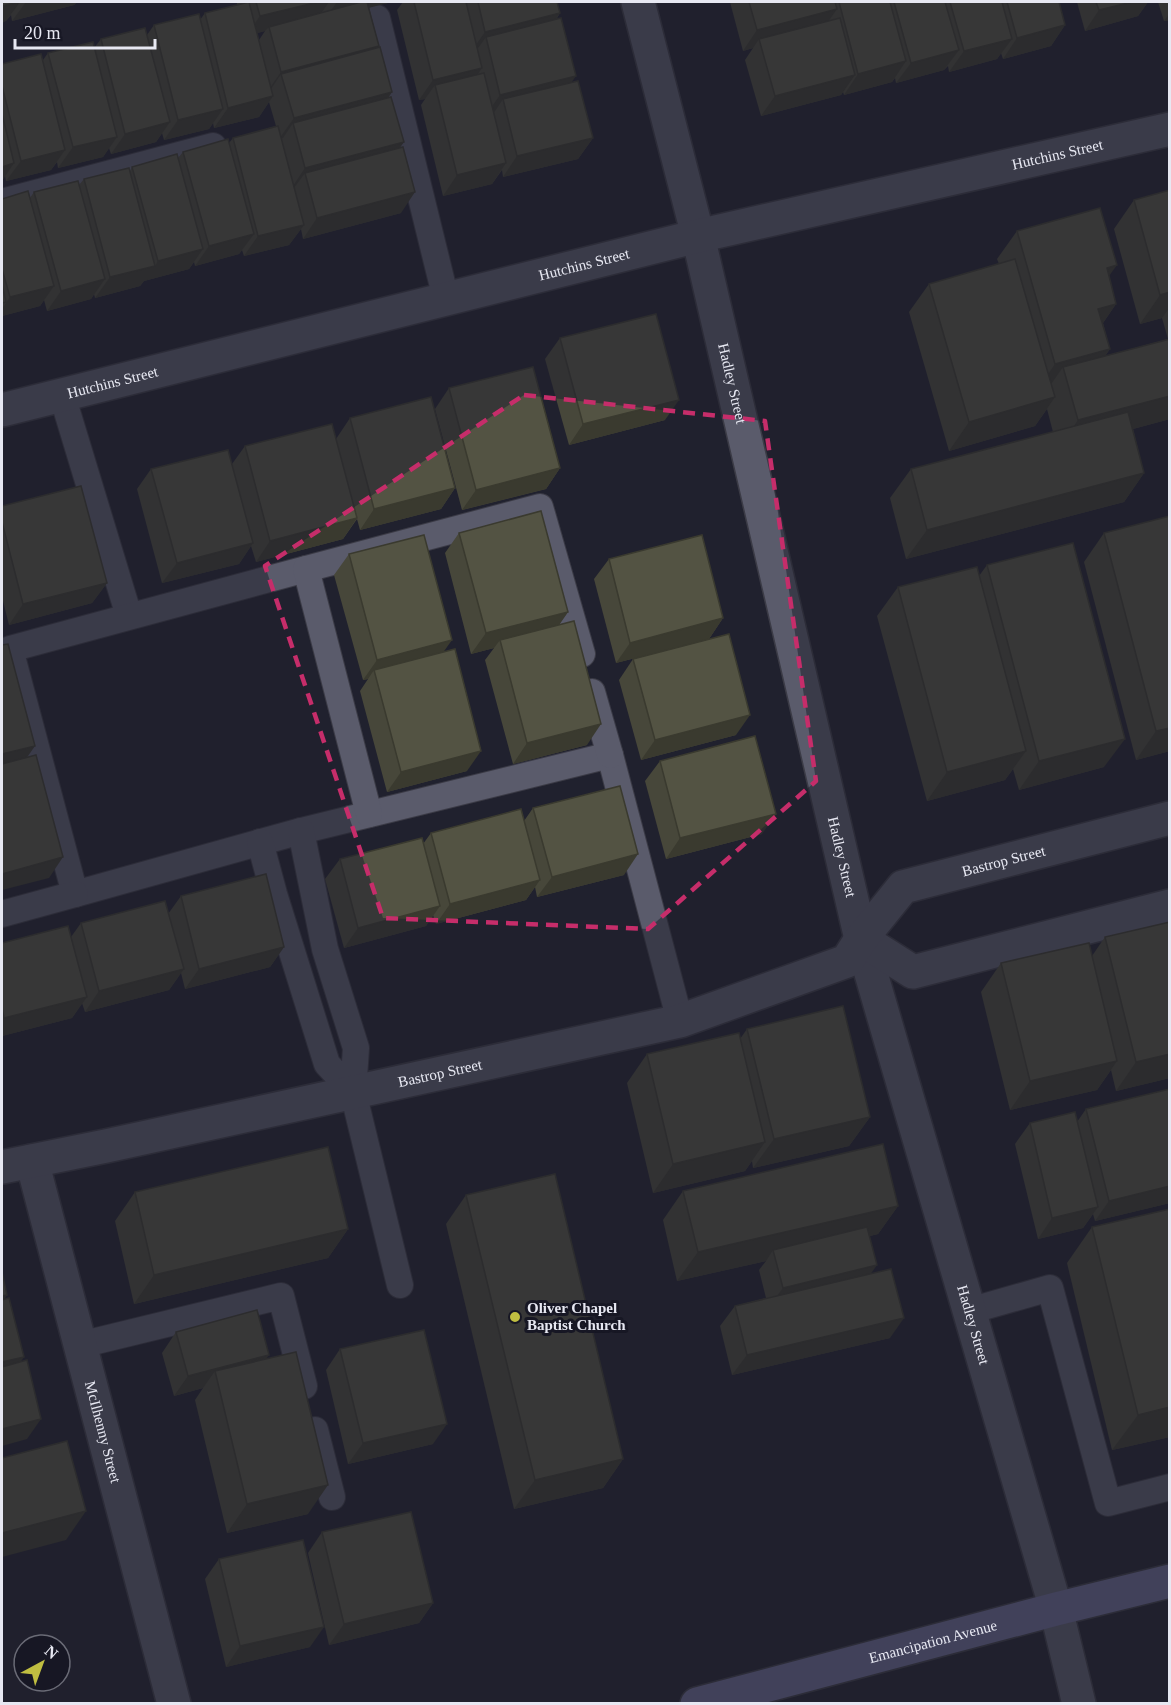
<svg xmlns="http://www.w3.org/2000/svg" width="1171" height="1705" font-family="Georgia,serif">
	<rect width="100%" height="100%" fill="#20212e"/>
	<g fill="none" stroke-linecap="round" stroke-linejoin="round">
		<g stroke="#3b3b46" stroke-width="28">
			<g id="lane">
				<polyline points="377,18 446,299"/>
				<polyline points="2,202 213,146"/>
				<polyline points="62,395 129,616"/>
				<polyline points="306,569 10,649 75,894 301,831 610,755 680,1021"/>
				<polyline points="592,692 610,755"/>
				<polyline points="369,814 306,569 540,507 582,654"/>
				<polyline points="260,842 274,894 327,1064 353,1092 356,1048 325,949 301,831"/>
				<polyline points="2,914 75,894"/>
				<polyline points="353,1092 400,1285"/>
				<polyline points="969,1311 1050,1288 1108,1503 1170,1487"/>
				<polyline points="80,1345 281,1296 304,1386"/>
				<polyline points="315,1430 332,1497"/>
			</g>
		</g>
		<g stroke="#3b3b46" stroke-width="36">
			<g id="street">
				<path id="s1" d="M638 2 698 236 861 939 1056 1609 1079 1704"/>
				<path id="s2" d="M2 410 698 236 1170 129"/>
				<polyline points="861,939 913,972 1170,906"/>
				<path id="s3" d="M32 1161 174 1704"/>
				<path id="s4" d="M2 1167 106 1146 680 1021 847 961 861 939 903 887 1170 818"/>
			</g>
		</g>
		<g stroke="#3b3b46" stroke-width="36">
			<g id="secondary">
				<path id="s5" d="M697 1704 1056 1609 1170 1581"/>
			</g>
		</g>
		<use href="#lane" stroke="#5a5b6b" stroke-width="26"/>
		<use href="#street" stroke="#5a5b6b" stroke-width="33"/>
		<use href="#secondary" stroke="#686890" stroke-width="33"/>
	</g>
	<g fill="#47473a" fill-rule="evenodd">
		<polygon points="2,2 77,2 74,5 12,21 11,15 6,21"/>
		<path d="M237 2H392L369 7 379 46 378 48 392 92 388 98 404 142 400 147 401 213 303 239 301 229 289 245 244 256 242 250 239 254 195 266 194 262 189 269 144 281 140 286 95 298 94 294 91 299 47 311 44 300 40 306 2 316V199L30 198 34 192 79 185 84 179 130 171 132 167 178 158 183 152 229 143 233 138 276 126 269 102 259 117 214 128 213 123 209 129 164 140 162 133 156 142 111 154 109 148 103 157 58 168 57 162 51 170 6 181 5 176 2 181V64L43 60 48 53 94 48 101 39 147 35 154 25 200 20 205 13 237 5ZM265 31 259 40 257 33Z"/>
		<polygon points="403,2 557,2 560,13 556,20 571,82 593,138 578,159 503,177 502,170 492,184 443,196 421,105 425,99 419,100 397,10"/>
		<polygon points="730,2 1059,2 1065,25 1051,46 1003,59 1001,53 997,59 949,72 948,66 944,70 896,83 895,78 892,82 844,95 843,92 841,95 761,116 745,60 753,48 743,51"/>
		<polygon points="1077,2 1148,2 1138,16 1085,31"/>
		<polygon points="1158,2 1170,2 1170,20 1164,21"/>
		<polygon points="1170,190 1170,419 1133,429 1144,473 1124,502 906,559 890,498 911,469 1053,432 1047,409 1035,426 949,451 909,312 929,284 999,264 997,259 1017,231 1109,276 1116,304 1103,323 1110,349 1105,356 1168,339 1162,318 1140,324 1114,229 1134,200"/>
		<polygon points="560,338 665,420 569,445 545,359"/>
		<polygon points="449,388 560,468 546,489 462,510 435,409"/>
		<polygon points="350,418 455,488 441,509 360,530 357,519 343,539 256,562 251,546 239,564 162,583 137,489 151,469 232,464 245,446 336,439"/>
		<polygon points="2,506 107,583 92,603 9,625 2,597"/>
		<polygon points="1170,516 1170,751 1136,760 1084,562 1104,533"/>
		<polygon points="459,533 568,612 559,625 587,745 513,764 485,660 494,648 471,654 445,553"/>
		<polygon points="349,554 443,652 467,771 387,792 360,691 368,679 363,680 334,575"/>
		<polygon points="609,559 723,618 709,639 616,663 594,579"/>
		<polygon points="987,565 1104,767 1019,790 1013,769 1005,780 927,801 877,616 898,587 979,576"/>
		<polygon points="633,659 736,735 641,760 619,680"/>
		<polygon points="660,761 762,834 666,859 645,781"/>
		<polygon points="533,808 624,875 537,897 535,887 526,900 436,924 433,915 426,926 344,948 325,879 340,859 423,844 431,833 524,821"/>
		<polygon points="181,896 284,947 270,967 185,989 181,973 169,990 85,1012 82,1003 72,1018 2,1036 2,943 71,937 81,923 168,914"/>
		<polygon points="1105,937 1170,1078 1116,1091 1111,1070 1097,1090 1010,1110 981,992 1001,963 1092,956"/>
		<polygon points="747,1029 870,1117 849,1146 753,1168 752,1161 745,1171 653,1193 627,1083 647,1054 740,1039"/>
		<polygon points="1086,1109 1170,1203 1095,1221 1093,1214 1083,1228 1038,1239 1015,1144 1030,1123 1077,1122"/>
		<polygon points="683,1191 898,1206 878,1234 870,1236 871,1274 890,1338 732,1375 720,1326 735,1306 766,1298 759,1270 766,1261 677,1281 663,1220"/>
		<polygon points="135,1192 348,1229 328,1258 134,1304 115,1221"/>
		<polygon points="466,1195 623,1459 603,1488 514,1509 446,1224"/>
		<polygon points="1092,1227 1170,1437 1112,1450 1067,1263"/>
		<polygon points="176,1332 266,1359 308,1514 227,1533 195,1400 203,1388 174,1396 162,1353"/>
		<polygon points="340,1349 433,1444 348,1464 326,1370"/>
		<polygon points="322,1532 433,1603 419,1623 329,1645 308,1553"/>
		<polygon points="219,1559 310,1647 226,1667 205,1579"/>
	</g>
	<g fill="#3a3a2f">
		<polygon points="20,2 6,21 2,23 2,6"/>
		<polygon points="26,2 77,2 74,5 12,21"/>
		<polygon points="318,2 329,2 317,19 269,27 265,31 246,36 260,16"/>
		<polygon points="337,2 392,2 325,19"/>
		<polygon points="1132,2 1148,2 1138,16 1085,31 1099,10"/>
		<polygon points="837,9 823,29 759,39 753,48 743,51 757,30"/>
		<polygon points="560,13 546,34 486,37 476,51 471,52 485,32"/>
		<polygon points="1170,13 1170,20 1164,21"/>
		<polygon points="1065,25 1051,46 1003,59 1017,38"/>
		<polygon points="1012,39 997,59 949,72 964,51"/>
		<polygon points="379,46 365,66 281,74 269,92 267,92 281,72"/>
		<polygon points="959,50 944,70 896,83 911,63"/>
		<polygon points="906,61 892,82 844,95 858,74"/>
		<polygon points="482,68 468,88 435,85 425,99 419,100 433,80"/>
		<polygon points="855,75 841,95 761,116 775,96"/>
		<polygon points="576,76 561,97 503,99 493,114 486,115 500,95"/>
		<polygon points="392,92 377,113 293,123 283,138 279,139 294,118"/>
		<polygon points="273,96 259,117 214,128 228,108"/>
		<polygon points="223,109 209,129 164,140 178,120"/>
		<polygon points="170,122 156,142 111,154 125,134"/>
		<polygon points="117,137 103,157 58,168 73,147"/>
		<polygon points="593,138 578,159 503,177 517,156"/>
		<polygon points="404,142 389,162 305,173 294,188 291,189 305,168"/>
		<polygon points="65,150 51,170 6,181 21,161"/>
		<polygon points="14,163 2,181 2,167"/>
		<polygon points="506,163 492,184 443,196 457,175"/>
		<polygon points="415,192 401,213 303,239 317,218"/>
		<polygon points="304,225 289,245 244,256 258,236"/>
		<polygon points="254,234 239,254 195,266 209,246"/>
		<polygon points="203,249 189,269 144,281 140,286 95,298 110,277 155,266 158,261"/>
		<polygon points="1117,265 1096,294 1107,268"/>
		<polygon points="105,279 91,299 47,311 61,291"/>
		<polygon points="54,286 40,306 2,316 2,309 10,297"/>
		<polygon points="1170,292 1170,307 1162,318 1140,324 1160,295"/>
		<polygon points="1116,304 1096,333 1098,309"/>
		<polygon points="1110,349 1090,378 1063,367 1047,390 1035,393 1055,364"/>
		<polygon points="1170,396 1170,419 1058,449 1078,420"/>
		<polygon points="1055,397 1035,426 949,451 969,422"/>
		<polygon points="679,400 665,420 569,445 583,424"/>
		<polygon points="560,468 546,489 462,510 476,490"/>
		<polygon points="1144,473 1124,502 906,559 927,530"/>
		<polygon points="455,488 441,509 360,530 374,509"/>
		<polygon points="357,518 343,539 256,562 270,541"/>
		<polygon points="253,543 239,564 162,583 177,563"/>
		<polygon points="107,583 92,603 9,625 23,604"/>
		<polygon points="568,612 554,632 500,640 494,648 471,654 486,633"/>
		<polygon points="723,618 709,639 616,663 630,643"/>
		<polygon points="452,640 437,661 374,670 368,679 363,680 377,660"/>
		<polygon points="750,715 736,735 641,760 655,740"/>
		<polygon points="601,724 587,745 513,764 527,743"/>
		<polygon points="1170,728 1170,751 1136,760 1156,731"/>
		<polygon points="1125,739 1104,767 1019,790 1039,761"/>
		<polygon points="35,746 21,766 2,771 2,754"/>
		<polygon points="481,751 467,771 387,792 401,772"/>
		<polygon points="1026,751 1005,780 927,801 947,772"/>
		<polygon points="776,814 762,834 666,859 680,838"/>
		<polygon points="638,854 624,875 537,897 552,877"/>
		<polygon points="63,857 49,878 2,890 2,874"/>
		<polygon points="540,880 526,900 436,924 450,904"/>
		<polygon points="440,906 426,926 344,948 358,928"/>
		<polygon points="284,947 270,967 185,989 199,969"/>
		<polygon points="184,969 169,990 85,1012 99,991"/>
		<polygon points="87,997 72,1018 2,1036 2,1023 4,1018"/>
		<polygon points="1170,1054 1170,1078 1116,1091 1136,1062"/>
		<polygon points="1117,1061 1097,1090 1010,1110 1030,1081"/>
		<polygon points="870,1117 849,1146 753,1168 774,1139"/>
		<polygon points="765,1142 745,1171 653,1193 673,1164"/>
		<polygon points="1170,1186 1170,1203 1095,1221 1109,1201"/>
		<polygon points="898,1206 878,1234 776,1258 773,1250 766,1261 677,1281 698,1252"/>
		<polygon points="1098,1207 1083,1228 1038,1239 1052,1218"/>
		<polygon points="348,1229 328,1258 134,1304 154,1275"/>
		<polygon points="877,1265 862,1286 768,1308 783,1288"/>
		<polygon points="7,1295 2,1303 2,1296"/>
		<polygon points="904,1318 890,1338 732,1375 747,1355"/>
		<polygon points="269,1355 255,1375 215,1371 203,1388 174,1396 188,1376"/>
		<polygon points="24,1357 10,1377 2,1379 2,1362"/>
		<polygon points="1170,1407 1170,1437 1112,1450 1138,1415"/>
		<polygon points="41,1419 27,1439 2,1446 2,1429"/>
		<polygon points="447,1424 433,1444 348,1464 363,1443"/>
		<polygon points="623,1459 603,1488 514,1509 535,1480"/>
		<polygon points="328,1485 308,1514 227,1533 247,1504"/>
		<polygon points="86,1511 66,1540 2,1557 2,1533"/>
		<polygon points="433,1603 419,1623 329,1645 344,1624"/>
		<polygon points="324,1627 310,1647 226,1667 240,1646"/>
	</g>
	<g fill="#535343" stroke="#3a3a2f" stroke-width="1.5">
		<polygon points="2,2 19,2 2,6"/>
		<polygon points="249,2 273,96 228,108 205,13"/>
		<polygon points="256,2 318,2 260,16"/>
		<polygon points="361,2 367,2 379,46 281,72 269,27"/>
		<polygon points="414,2 466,2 482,68 433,80"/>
		<polygon points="478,2 557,2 560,13 485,32"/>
		<polygon points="749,2 835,2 837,9 757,30"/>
		<polygon points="839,2 890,2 906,61 858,74"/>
		<polygon points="894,2 945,2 959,50 911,63"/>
		<polygon points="950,2 1002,2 1012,39 964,51"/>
		<polygon points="1007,2 1059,2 1065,25 1017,38"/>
		<polygon points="1096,2 1132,2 1099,10"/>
		<polygon points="199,14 223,109 178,120 154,25"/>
		<polygon points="561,18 576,76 500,95 486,37"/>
		<polygon points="840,18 855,75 775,96 759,39"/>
		<polygon points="145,28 170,122 125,134 101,39"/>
		<polygon points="93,42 117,137 73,147 48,53"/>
		<polygon points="380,47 392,92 294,118 281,74"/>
		<polygon points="41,54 65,150 21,161 2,86 2,64"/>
		<polygon points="484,73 506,163 457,175 435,85"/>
		<polygon points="578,81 593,138 517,156 503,99"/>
		<polygon points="391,97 404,142 305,168 293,123"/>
		<polygon points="2,114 14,163 2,167"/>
		<polygon points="278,126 304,225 258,236 233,138"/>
		<polygon points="228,139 254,234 209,246 183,152"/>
		<polygon points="403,147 415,192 317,218 305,173"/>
		<polygon points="177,154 203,249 158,261 132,167"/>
		<polygon points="129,168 155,266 110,277 84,179"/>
		<polygon points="78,181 105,279 61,291 34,192"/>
		<polygon points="1170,190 1170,292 1160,295 1134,200"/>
		<polygon points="28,191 54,286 10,297 2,269 2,199"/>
		<polygon points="1100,208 1117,265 1107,268 1116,304 1098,309 1110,349 1055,364 1017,231"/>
		<polygon points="1015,259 1055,397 969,422 929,284"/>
		<polygon points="2,285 6,302 2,303"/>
		<polygon points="656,314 679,400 583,424 560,338"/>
		<polygon points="1170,339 1170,396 1078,420 1063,367"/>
		<polygon points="533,367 560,468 476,490 449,388"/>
		<polygon points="431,397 455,488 374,509 350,418"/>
		<polygon points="1128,412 1144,473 927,530 911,469"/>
		<polygon points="332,424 357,518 270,541 245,446"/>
		<polygon points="228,450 253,543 177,563 151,469"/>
		<polygon points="81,486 107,583 23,604 2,522 2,506"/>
		<polygon points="541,511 568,612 486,633 459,533"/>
		<polygon points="1170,516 1170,728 1156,731 1104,533"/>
		<polygon points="424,535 452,640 377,660 349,554"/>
		<polygon points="702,535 723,618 630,643 609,559"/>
		<polygon points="1073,543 1125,739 1039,761 987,565"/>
		<polygon points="977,567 1026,751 947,772 898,587"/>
		<polygon points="574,621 601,724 527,743 500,640"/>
		<polygon points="729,634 750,715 655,740 633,659"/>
		<polygon points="8,644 35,746 2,754 2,645"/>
		<polygon points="455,649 481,751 401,772 374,670"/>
		<polygon points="755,736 776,814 680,838 660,761"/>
		<polygon points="36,755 63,857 2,874 2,764"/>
		<polygon points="620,786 638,854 552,877 533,808"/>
		<polygon points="521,809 540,880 450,904 431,833"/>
		<polygon points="422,838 440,906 358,928 340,859"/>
		<polygon points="266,874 284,947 199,969 181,896"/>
		<polygon points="165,901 184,969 99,991 81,923"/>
		<polygon points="1170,922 1170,1054 1136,1062 1105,937"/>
		<polygon points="68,926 87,997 4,1018 2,1008 2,943"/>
		<polygon points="1089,943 1117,1061 1030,1081 1001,963"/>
		<polygon points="843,1006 870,1117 774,1139 747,1029"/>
		<polygon points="739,1033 765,1142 673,1164 647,1054"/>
		<polygon points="1170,1089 1170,1186 1109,1201 1086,1109"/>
		<polygon points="1075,1112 1098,1207 1052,1218 1030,1123"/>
		<polygon points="883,1144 898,1206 698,1252 683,1191"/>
		<polygon points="328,1147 348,1229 154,1275 135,1192"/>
		<polygon points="555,1174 623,1459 535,1480 466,1195"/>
		<polygon points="1170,1209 1170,1407 1138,1415 1092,1227"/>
		<polygon points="867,1227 877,1265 783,1288 773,1250"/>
		<polygon points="891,1269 904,1318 747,1355 735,1306"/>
		<polygon points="2,1272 7,1295 2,1296"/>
		<polygon points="9,1298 24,1357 2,1362 2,1300"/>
		<polygon points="257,1310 269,1355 188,1376 176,1332"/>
		<polygon points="424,1330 447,1424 363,1443 340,1349"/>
		<polygon points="296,1352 328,1485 247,1504 215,1371"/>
		<polygon points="27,1360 41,1419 2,1429 2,1367"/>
		<polygon points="67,1441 86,1511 2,1533 2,1458"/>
		<polygon points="411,1512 433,1603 344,1624 322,1532"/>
		<polygon points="303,1540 324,1627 240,1646 219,1559"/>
	</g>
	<path d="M0 0H1171V1705H0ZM524 395 765 421 816 781 648 929 383 918 265 566Z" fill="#20212e" fill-opacity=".55" fill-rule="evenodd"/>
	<path fill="none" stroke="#c62d6a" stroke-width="4.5" stroke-dasharray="12 8" stroke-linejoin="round" d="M524 395 765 421 816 781 648 929 383 918 265 566Z"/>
	<circle fill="#c0be41" stroke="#171724" stroke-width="2" cx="515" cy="1317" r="6"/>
	<g text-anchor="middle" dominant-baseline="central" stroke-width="6" stroke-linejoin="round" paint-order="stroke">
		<g font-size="15" fill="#e7e8f2" stroke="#171724">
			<text stroke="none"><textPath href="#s2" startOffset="1086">Hutchins Street</textPath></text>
			<text stroke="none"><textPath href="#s2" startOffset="600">Hutchins Street</textPath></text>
			<text stroke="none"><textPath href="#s2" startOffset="114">Hutchins Street</textPath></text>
			<text stroke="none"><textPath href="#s1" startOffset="393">Hadley Street</textPath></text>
			<text stroke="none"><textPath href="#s1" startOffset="879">Hadley Street</textPath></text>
			<text stroke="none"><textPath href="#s4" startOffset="1068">Bastrop Street</textPath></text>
			<text stroke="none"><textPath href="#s4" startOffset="448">Bastrop Street</textPath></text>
			<text stroke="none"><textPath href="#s1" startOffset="1365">Hadley Street</textPath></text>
			<text stroke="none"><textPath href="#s3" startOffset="280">McIlhenny Street</textPath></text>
			<text stroke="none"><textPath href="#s5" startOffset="244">Emancipation Avenue</textPath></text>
		</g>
		<g font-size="15" font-weight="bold" fill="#e7e8f2" stroke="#171724" text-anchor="start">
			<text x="527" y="1308">Oliver Chapel<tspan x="527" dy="17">Baptist Church</tspan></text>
		</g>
	</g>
	<rect width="1171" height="1705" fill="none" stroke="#e7e8f2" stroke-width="6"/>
	<g transform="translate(42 1663) rotate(41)"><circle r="28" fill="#171724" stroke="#6a6b76" stroke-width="1.5"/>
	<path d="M0-4.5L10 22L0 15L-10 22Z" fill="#c0be41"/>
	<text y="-9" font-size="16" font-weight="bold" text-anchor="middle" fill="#e7e8f2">N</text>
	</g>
	<path d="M15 39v9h140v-9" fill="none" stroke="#e7e8f2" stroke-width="3"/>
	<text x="24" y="39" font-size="18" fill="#e7e8f2" stroke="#171724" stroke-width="4.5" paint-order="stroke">20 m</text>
</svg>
